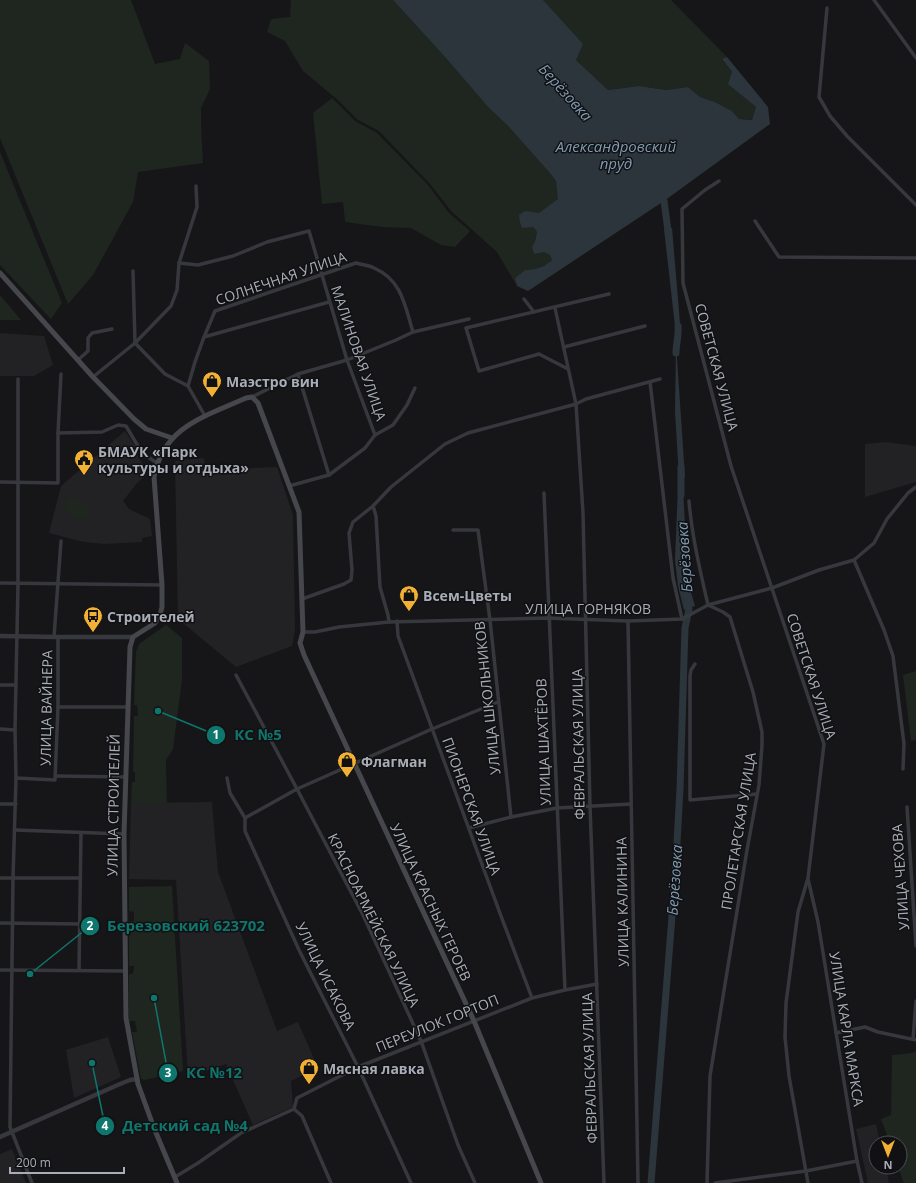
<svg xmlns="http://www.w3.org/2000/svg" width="916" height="1183" font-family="'Open Sans',sans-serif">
	<rect width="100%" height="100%" fill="#161618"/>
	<g fill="#222225">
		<polygon points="0,333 44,336 53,365 34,376 0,376"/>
		<polygon points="125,431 138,451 136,454 149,472 137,483 123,501 129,509 150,519 152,536 142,538 142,542 104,544 84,542 49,533 61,486"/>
		<polygon points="886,442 916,446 916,482 865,497 865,444"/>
		<polygon points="204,458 205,470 277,467 293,515 295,630 292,646 236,667 178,619 175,461"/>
		<polygon points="212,802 218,872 277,1031 298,1022 318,1068 291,1081 293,1107 253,1125 226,1064 188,1077 176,880 129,879 131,803"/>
		<polygon points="108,1037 121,1077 74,1098 66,1050"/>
		<polygon points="876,1124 880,1143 876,1143 876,1167 886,1167 889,1183 868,1183 856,1129"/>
		<polygon points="12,1149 26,1183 0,1183 0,1154"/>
	</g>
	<g fill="#1e261f">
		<polygon points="0,0 131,0 155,64 180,59 185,43 209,61 210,89 201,108 201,126 203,163 138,172 133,202 93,275 68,304 0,138"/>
		<polygon points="291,0 393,0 445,57 488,107 507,125 549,172 556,181 559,199 539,214 525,211 533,227 537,232 535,241 532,247 534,254 543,251 550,255 552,260 544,266 535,269 525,270 515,278 517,286 497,252 451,211 430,184 379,131 358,120 339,101 303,71 285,41 267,32 271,19 290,17"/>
		<polygon points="543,0 671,0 727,57 722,60 732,72 745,98 756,107 752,120 739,119 732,111 715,102 700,97 688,87 666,90 639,86 608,90 576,60 548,7"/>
		<polygon points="332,98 355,121 377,133 428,185 449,213 470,231 455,247 441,245 411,228 382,227 345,222 343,202 322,204 313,113"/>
		<polygon points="0,152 62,303 51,319 0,265"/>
		<polygon points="0,295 21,320 0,320"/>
		<path d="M74 495 89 510V515L86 519C75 521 70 514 63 507L67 500Z"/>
		<polygon points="166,625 182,638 182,680 173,749 166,760 167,804 131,803 132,782 135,782 135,772 133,772 134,716 138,716 137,705 134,705 136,652 139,644"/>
		<polygon points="916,671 916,740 911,741 903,675"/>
		<polygon points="172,886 183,1071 145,1080 141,1079 132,1032 137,1032 135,1021 129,1021 129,974 133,974 134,966 129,966 129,921 134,921 134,912 129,911 129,887"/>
		<polygon points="916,1051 916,1183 904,1183 898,1167 900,1167 900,1143 890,1143 881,1119 891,1115 892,1055 912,1053"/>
	</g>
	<g fill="#2c353c">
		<polygon points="393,0 543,0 583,44 576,60 608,90 639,86 666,90 688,87 700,97 715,102 732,111 739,119 752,120 756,107 728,84 732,72 722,59 727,57 768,107 770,124 664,201 528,291 517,286 515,278 525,270 535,269 544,266 552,260 550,255 544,252 534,254 532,247 535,241 537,232 533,227 522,228 520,222 519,215 525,211 539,213 558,199 556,181 549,172 507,125 488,107 445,57"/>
		<polygon points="672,228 681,335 676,335 664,229"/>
		<polygon points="676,344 685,477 679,477 675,412"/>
		<polygon points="678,487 683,488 688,582 695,606 684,610 678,586 675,560"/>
	</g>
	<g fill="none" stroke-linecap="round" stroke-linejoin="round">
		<g stroke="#2c353c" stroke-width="7">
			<polyline points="658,195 664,201 669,238"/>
			<path d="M676 353C676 344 679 335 678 326"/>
			<polyline points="681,495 681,467"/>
			<polyline points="651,1183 675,878 680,789 685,628 689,609 687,601"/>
		</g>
		<g stroke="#37383d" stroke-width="3.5">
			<polyline points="874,0 916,58"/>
			<polyline points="827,8 819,97 830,116 847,136 916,205"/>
			<polyline points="719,181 705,190 682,209 683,283 731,466 824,744 808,878 798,912 786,1003 785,1037 789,1076 808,1183"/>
			<polyline points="755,221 779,257 916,258"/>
			<polyline points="179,263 198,265 233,256 267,242 309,231 347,360 375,435"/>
			<polyline points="133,271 135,343 165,374 188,386 205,416"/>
			<polyline points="524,299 534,312"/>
			<polyline points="555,308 576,404 583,513 590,806 604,1183"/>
			<path d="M204 337 215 311 356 263C362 265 369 265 374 268 402 280 405 306 413 332"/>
			<polyline points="564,347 645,326"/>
			<polyline points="78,360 88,351 88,338 92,333 112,329"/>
			<polyline points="568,369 539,354 479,371 466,328 609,294"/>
			<polyline points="298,374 329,475"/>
			<polyline points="93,377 135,343 171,306 177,290 179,263 197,207 196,186"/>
			<polyline points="18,379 18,584 15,730 16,778 13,878 10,1127 32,1183"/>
			<polyline points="650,382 673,578 682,619"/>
			<polyline points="188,386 195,362 204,337 329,302"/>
			<polyline points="252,397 298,374 347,360 396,340 413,332 469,319"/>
			<polyline points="58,433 102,432 118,425 126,426 142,453 157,463"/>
			<polyline points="0,482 58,483 58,433 61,374"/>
			<polyline points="289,486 329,475 365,448 375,435 393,425 407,405 415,388"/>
			<polyline points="544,493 565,990"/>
			<path d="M689 501C692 537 700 570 708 605L723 612 730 617 753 692 762 732V745L759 785 747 850 710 1076 707 1183"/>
			<polyline points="373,506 376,516 380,587 388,615 389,622"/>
			<polyline points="453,530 478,530 490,620 511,817"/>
			<polyline points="854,560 884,630 893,656 904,744 903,769"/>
			<polyline points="0,583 162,585"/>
			<polyline points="302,599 344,584 351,580 352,570 349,533 353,522 373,506 391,487 445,444 468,433 576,404 586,399 660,379"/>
			<polyline points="397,621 398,636 501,916 532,998"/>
			<polyline points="628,621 638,1183"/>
			<polyline points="303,632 315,632 339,627 389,622 548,618 628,621 682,619 708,605 772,588 819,570 854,560 874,543 887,519 908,493 916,487"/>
			<polyline points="54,637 61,541"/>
			<polyline points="695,664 691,670 690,676 690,800 757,794"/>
			<polyline points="236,675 297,789 363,915 421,1041 458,1145 475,1183"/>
			<polyline points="0,685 16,685"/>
			<polyline points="58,707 127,707"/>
			<polyline points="0,729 15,730"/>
			<polyline points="56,776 126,777"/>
			<polyline points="16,778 55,780 58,707 58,637"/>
			<polyline points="227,778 230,793 245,818 245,831 299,950 358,1067 411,1183"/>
			<polyline points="0,804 16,804"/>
			<polyline points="907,807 916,946"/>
			<polyline points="245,818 297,789 432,729 498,702"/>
			<polyline points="469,828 511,817 557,808 631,804"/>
			<polyline points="15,830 124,834"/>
			<polyline points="0,878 80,878"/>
			<polyline points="808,879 818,922 857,1161 862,1183"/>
			<polyline points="0,923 80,924"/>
			<polyline points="0,970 125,971"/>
			<polyline points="79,970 81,833"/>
			<polyline points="836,1033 865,1027 878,1032 916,1040"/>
			<polyline points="913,1039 916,1001"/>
			<polyline points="294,1109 302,1116 331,1183"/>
			<polyline points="175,1177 198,1163 241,1133 294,1109 297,1098 358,1067 532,998 565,990 597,984"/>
			<polyline points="715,1183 806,1171 857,1161"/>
		</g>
		<g stroke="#37383d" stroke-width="4.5">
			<polyline points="0,636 58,637 133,637"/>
			<polyline points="0,1137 120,1084 130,1080 137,1079"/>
		</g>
		<g stroke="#45474d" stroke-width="5">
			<polyline points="0,273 93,377 134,419 146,429 172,438"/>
			<path d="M177 1183 154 1128 138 1084 126 1018 124 834 130 647 133 637 155 623 160 615 162 607V585L154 477C164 426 204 417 246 398L252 397 258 403 299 512 303 632 300 643 304 655 474 1021 541 1183"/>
		</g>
	</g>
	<defs>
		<g id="shop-pin" transform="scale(1)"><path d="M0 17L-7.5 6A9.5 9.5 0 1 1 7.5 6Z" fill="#f2b134" stroke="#111113"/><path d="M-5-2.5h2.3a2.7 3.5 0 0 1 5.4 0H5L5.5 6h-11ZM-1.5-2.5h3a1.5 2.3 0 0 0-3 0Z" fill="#111"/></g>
		<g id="civic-pin" transform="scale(1)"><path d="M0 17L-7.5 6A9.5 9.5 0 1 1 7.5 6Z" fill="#f2b134" stroke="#111113"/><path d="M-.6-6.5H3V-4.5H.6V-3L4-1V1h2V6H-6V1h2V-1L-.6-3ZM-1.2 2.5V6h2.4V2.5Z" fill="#111"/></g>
		<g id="bus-pin" transform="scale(1)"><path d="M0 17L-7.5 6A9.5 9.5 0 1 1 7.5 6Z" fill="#f2b134" stroke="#111113"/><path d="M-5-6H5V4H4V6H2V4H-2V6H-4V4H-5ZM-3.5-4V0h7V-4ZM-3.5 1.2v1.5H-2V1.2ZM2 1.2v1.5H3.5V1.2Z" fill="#111"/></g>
	</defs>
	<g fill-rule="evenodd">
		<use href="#shop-pin" x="212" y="381"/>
		<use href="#civic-pin" x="84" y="459"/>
		<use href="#shop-pin" x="409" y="595"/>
		<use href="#bus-pin" x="93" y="616"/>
		<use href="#shop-pin" x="347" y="761"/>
		<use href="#shop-pin" x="309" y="1068"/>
	</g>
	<g text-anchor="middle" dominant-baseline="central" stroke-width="3" stroke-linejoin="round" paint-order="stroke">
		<g font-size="14" fill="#a8adb8" stroke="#111113">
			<text transform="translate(281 278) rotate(-19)">СОЛНЕЧНАЯ УЛИЦА</text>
			<text transform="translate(359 353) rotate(71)">МАЛИНОВАЯ УЛИЦА</text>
			<text transform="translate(717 367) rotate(75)">СОВЕТСКАЯ УЛИЦА</text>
			<text x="588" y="608">УЛИЦА ГОРНЯКОВ</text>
			<text transform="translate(812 676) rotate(72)">СОВЕТСКАЯ УЛИЦА</text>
			<text transform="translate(487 698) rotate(-96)">УЛИЦА ШКОЛЬНИКОВ</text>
			<text transform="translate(46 708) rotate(-89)">УЛИЦА ВАЙНЕРА</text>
			<text transform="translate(543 742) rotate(-92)">УЛИЦА ШАХТЁРОВ</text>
			<text transform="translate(578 744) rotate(-91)">ФЕВРАЛЬСКАЯ УЛИЦА</text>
			<text transform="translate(113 805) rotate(-89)">УЛИЦА СТРОИТЕЛЕЙ</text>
			<text transform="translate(472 806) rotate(70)">ПИОНЕРСКАЯ УЛИЦА</text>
			<text transform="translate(738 831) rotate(-81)">ПРОЛЕТАРСКАЯ УЛИЦА</text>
			<text transform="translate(900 877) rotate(-94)">УЛИЦА ЧЕХОВА</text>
			<text transform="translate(431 902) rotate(65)">УЛИЦА КРАСНЫХ ГЕРОЕВ</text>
			<text transform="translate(622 902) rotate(-91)">УЛИЦА КАЛИНИНА</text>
			<text transform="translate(374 920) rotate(64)">КРАСНОАРМЕЙСКАЯ УЛИЦА</text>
			<text transform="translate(326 976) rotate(64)">УЛИЦА ИСАКОВА</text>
			<text transform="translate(437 1023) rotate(-22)">ПЕРЕУЛОК ГОРТОП</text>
			<text transform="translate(847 1029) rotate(81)">УЛИЦА КАРЛА МАРКСА</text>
			<text transform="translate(589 1068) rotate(-92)">ФЕВРАЛЬСКАЯ УЛИЦА</text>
		</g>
		<g font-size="14" font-weight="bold" fill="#a8adb8" stroke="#111113" text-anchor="start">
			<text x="226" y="381">Маэстро вин</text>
			<text x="98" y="451">БМАУК «Парк<tspan x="98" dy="16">культуры и отдыха»</tspan></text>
			<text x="423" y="595">Всем-Цветы</text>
			<text x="107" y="616">Строителей</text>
			<text x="361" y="761">Флагман</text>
			<text x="323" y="1068">Мясная лавка</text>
		</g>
		<g font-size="15" font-style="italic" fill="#7f9bb3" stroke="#111113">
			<text transform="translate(566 92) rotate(48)">Берёзовка</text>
			<text x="616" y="146">Александровский<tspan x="616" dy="17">пруд</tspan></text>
			<text transform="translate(684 557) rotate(-94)">Берёзовка</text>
			<text transform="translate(674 880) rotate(-86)">Берёзовка</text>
		</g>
	</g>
	<path fill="none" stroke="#0f766e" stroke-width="1.5" d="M158 711L216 735M30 974L90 926M154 998L168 1073M92 1063L105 1126"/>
	<g fill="#0f766e" stroke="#111113" stroke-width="1.5">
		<circle cx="158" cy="711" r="4"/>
		<circle cx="30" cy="974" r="4"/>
		<circle cx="154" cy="998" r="4"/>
		<circle cx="92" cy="1063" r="4"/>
		<circle cx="216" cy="735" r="10"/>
		<circle cx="90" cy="926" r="10"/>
		<circle cx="168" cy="1073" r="10"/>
		<circle cx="105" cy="1126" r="10"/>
	</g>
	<g font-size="12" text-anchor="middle" font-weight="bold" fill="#fff">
		<text x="216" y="739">1</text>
		<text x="90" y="930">2</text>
		<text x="168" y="1077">3</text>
		<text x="105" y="1130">4</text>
	</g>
	<g font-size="15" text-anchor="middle" font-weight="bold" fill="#0f766e" stroke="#111113" stroke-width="3" stroke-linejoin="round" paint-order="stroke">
		<text x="258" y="740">КС №5</text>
		<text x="186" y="931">Березовский 623702</text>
		<text x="214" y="1078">КС №12</text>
		<text x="185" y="1131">Детский сад №4</text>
	</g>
	<g transform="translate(888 1155) rotate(180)"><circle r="19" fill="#111113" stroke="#4d4f55"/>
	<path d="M0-3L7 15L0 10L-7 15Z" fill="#f2b134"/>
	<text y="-6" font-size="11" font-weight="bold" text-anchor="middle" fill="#a8adb8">N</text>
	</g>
	<path d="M10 1167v6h114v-6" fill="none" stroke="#a8adb8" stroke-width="2"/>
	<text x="16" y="1167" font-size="12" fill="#a8adb8" stroke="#111113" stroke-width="3" paint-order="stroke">200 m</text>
</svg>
